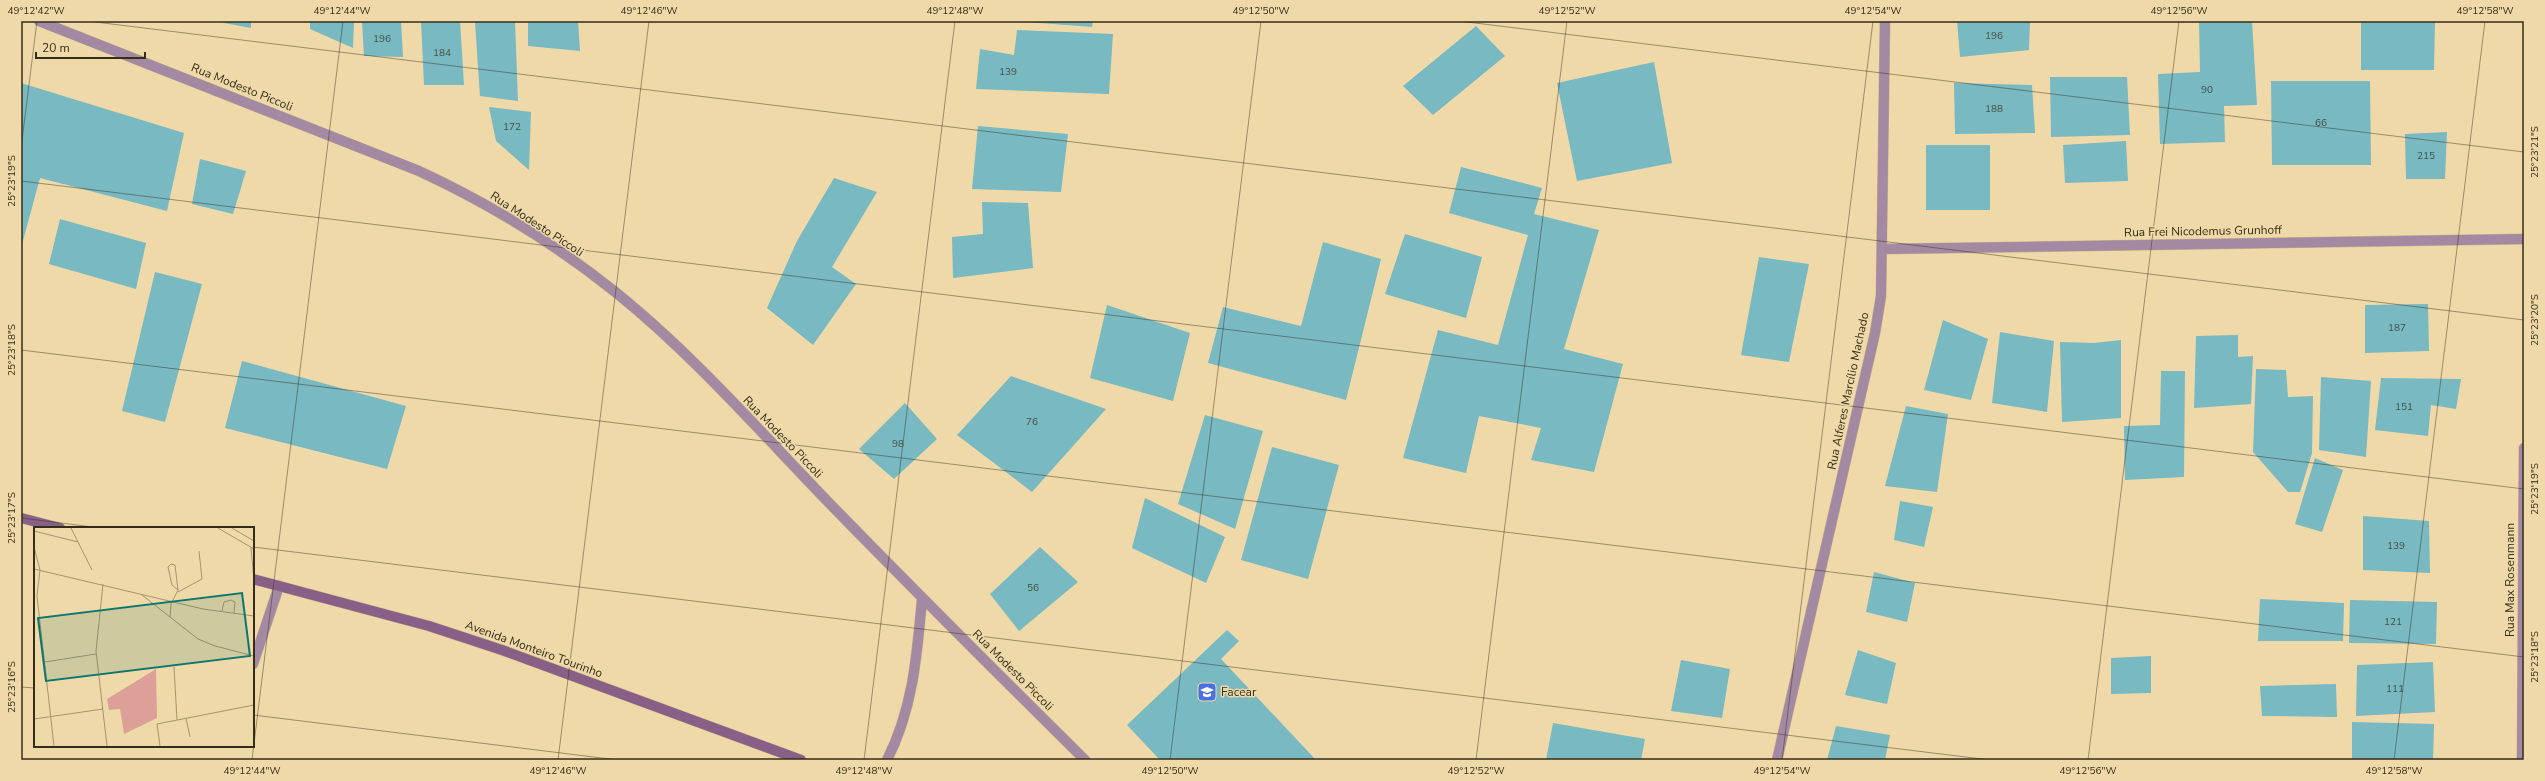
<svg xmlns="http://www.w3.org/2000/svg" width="2545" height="781" font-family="'Nunito Sans',sans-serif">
	<rect width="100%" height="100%" fill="#efd9a9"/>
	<g fill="#78b9c2">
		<polygon points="219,21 251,21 251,28 219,22"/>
		<polygon points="310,21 354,21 353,48 310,29"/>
		<polygon points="362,21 401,21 403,57 364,56"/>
		<polygon points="421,21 460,21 464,85 424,85"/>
		<polygon points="515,21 518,101 480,96 475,22"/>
		<polygon points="528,21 578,21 580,51 528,46"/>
		<polygon points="1027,21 1093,21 1092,27 1027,22"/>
		<polygon points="1957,21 2030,21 2029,50 1960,57"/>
		<polygon points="2199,21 2252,21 2257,105 2224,106 2225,142 2160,144 2158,74 2200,72"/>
		<polygon points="2361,21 2435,21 2434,70 2361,70"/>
		<polygon points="1476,26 1505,56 1433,115 1403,86"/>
		<polygon points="1017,30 1113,34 1109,94 976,89 980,49 1014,55"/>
		<polygon points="1654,62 1672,163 1577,181 1557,83"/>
		<polygon points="2050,77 2127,77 2130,135 2051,137"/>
		<polygon points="2271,81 2370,81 2371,165 2272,165"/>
		<polygon points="21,83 184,133 167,211 40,178 21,248"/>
		<polygon points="1954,83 2032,85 2035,133 1955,134"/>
		<polygon points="489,107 531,112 529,170 496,141"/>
		<polygon points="978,126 1068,134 1061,192 972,189"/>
		<polygon points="2447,132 2445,179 2406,179 2405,134"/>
		<polygon points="2126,141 2128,181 2065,183 2063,145"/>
		<rect x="1926" y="145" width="64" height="65"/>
		<polygon points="200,159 246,171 233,214 192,204"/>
		<polygon points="1461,167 1542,188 1534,214 1599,230 1564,349 1623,364 1594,472 1531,460 1541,428 1479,416 1466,473 1403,458 1438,330 1498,345 1528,235 1449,213"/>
		<polygon points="834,178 877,192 832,267 856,284 813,345 767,308 797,241"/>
		<polygon points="982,202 1028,203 1033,268 953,278 952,237 983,234"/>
		<polygon points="60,219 146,243 136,289 49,264"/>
		<polygon points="1405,234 1482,257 1466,318 1385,294"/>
		<polygon points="1323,242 1381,259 1346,400 1208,363 1223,307 1301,326"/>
		<polygon points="1759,257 1809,264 1789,362 1741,355"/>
		<polygon points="155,272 202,284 165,422 122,411"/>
		<polygon points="2428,304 2429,351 2365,353 2365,305"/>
		<polygon points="1107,305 1190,333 1173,401 1090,378"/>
		<polygon points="1943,320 1988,339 1971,400 1924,390"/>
		<polygon points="2000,332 2054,341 2047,412 1992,403"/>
		<polygon points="2238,335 2238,357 2253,356 2251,404 2194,408 2196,336"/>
		<polygon points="2121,340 2121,418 2062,422 2060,342 2094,343"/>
		<polygon points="242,361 406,406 387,469 225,428"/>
		<polygon points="2256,369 2286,370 2288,397 2313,396 2312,453 2300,492 2288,492 2253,452"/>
		<polygon points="2161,371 2185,371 2184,477 2125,480 2124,426 2160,425"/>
		<polygon points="1011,376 1106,409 1032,492 957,435"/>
		<polygon points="2321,377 2371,381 2366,457 2319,450"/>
		<polygon points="2381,378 2461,379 2456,409 2431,405 2428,436 2375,430"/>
		<polygon points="905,403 937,439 894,479 859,449"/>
		<polygon points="1906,406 1948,414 1937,492 1885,486"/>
		<polygon points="1205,415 1263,431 1235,529 1178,504"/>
		<polygon points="1272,447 1339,465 1308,579 1241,560"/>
		<polygon points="2315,458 2343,470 2322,532 2295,524"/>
		<polygon points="1145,498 1225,537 1206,583 1132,548"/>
		<polygon points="1900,501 1933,507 1924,547 1894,540"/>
		<polygon points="2363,516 2429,521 2430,573 2363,570"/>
		<polygon points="1040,547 1078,582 1019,631 990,594"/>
		<polygon points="1874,572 1915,583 1907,622 1866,612"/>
		<polygon points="2260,599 2344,603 2343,641 2258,641"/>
		<polygon points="2350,600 2437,602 2436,644 2349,643"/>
		<polygon points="1227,630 1239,641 1221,659 1316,760 1160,760 1127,725"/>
		<polygon points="1858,650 1896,663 1887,704 1845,695"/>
		<polygon points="2151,656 2151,693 2111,694 2111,658"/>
		<polygon points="1681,660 1730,669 1722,718 1671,711"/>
		<polygon points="2433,662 2435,712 2356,716 2357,665"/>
		<polygon points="2336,684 2337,717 2262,716 2260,686"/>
		<polygon points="2352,722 2434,724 2433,760 2352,760"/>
		<polygon points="1553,723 1645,739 1641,760 1546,760"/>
		<polygon points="1836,726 1890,735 1885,760 1827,760"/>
	</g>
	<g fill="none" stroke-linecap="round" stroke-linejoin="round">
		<g stroke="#cab78c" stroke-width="11">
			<polyline id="service" points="253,664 279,586"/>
		</g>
		<g stroke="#cab78c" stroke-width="11">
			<g id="minor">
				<polyline points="1883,249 2524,239"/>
				<polyline points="1777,760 1875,333 1881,296 1885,21"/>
				<polyline points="2522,760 2524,448"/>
			</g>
		</g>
		<g stroke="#cab78c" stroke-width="11">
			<g id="tertiary">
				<path d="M39 21 419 171C488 203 554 243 614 291 694 355 763 435 834 508 917 593 1001 677 1085 760"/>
				<path d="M887 760C913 709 917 655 922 599"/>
			</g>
		</g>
		<g stroke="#cab78c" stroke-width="11">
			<g id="secondary">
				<polyline points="21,518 60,528"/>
				<polyline points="253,579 429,626 502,650 801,760"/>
			</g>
		</g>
		<use href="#service" stroke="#a489a3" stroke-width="10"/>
		<use href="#minor" stroke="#a489a3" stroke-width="10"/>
		<use href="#tertiary" stroke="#a489a3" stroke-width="10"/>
		<use href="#secondary" stroke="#886087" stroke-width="10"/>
	</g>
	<path fill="none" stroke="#352d19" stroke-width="1" stroke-opacity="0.45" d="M87 21 2524 320M1459 21 2524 152M21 148 37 21M21 181 2524 489M21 350 2524 657M21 518 101 528M253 547 1990 760M21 687 35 688M253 715 618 760M252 760 343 21M558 760 649 21M864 760 955 21M1170 760 1261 21M1476 760 1567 21M1782 760 1873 21M2088 760 2179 21M2394 760 2485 21"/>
	<defs>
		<g id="university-square" transform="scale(1)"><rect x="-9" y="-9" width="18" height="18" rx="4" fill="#4a70e4" stroke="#efd9a9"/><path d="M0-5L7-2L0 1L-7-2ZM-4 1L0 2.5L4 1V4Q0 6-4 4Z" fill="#fff"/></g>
	</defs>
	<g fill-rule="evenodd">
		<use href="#university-square" x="1207" y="692"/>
	</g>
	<g text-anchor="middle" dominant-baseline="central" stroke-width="3" stroke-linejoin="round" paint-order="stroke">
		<g font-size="10" fill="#465043">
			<text x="1994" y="36">196</text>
			<text x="382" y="39">196</text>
			<text x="442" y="53">184</text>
			<text x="1008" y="72">139</text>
			<text x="2207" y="90">90</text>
			<text x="1994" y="109">188</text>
			<text x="2321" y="123">66</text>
			<text x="512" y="127">172</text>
			<text x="2426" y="156">215</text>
			<text x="2397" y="328">187</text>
			<text x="2404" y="407">151</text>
			<text x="1032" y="422">76</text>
			<text x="898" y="444">98</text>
			<text x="2396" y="546">139</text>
			<text x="1033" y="588">56</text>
			<text x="2393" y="622">121</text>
			<text x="2395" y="689">111</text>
		</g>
		<g font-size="12" fill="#352d19" stroke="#efd9a9">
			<text transform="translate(242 87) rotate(22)">Rua Modesto Piccoli</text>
			<text transform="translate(537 224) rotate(33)">Rua Modesto Piccoli</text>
			<text transform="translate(2203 231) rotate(-1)">Rua Frei Nicodemus Grunhoff</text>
			<text transform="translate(1848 391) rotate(-78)">Rua Alferes Marcílio Machado</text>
			<text transform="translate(783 437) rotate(46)">Rua Modesto Piccoli</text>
			<text transform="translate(2510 580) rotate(-90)">Rua Max Rosenmann</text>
			<text transform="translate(534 649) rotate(20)">Avenida Monteiro Tourinho</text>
			<text transform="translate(1013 670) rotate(45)">Rua Modesto Piccoli</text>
		</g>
		<g font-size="12" fill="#352d19" stroke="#efd9a9" text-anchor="start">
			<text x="1221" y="692">Facear</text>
		</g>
	</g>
	<g transform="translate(34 527)">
		<rect width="220" height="220" fill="#efd9a9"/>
		<path d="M122 142 123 191 90 207 86 182 75 183 73 172Z" fill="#dda098"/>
		<path fill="none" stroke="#a5946f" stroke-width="1" d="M37 1 58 43M184 1 220 22M198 1 220 14M0 4 44 15M0 20 6 43 3 69 20 219M217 20 220 54M0 42 169 82 220 89M69 57 62 124 73 219M144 65 168 52 165 24M108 68 164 112 181 119 220 129M188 84 190 75 197 73 201 75 200 86M136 90 137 77 144 63 141 38 137 37 134 40 138 58 144 63M220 116V147M11 135 62 127M140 140 143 193M152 191 156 210M0 192 69 182M126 219 123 197 220 178"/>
		<path fill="#0f766e" fill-opacity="0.15" stroke="#0f766e" stroke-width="2" d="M208 66 216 129 12 154 4 91Z"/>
		<rect width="220" height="220" fill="none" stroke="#352d19" stroke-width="2"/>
	</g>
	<rect width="2545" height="781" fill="none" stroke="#efd9a9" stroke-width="44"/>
	<path d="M36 52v6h109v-6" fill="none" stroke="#352d19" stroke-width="2"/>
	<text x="42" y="52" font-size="12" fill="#352d19" stroke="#efd9a9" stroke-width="3" paint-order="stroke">20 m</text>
	<rect x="22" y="22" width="2501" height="737" fill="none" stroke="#352d19" stroke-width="1.5"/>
	<g font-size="10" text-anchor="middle" fill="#352d19">
		<text x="36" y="14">49°12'42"W</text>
		<text x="342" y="14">49°12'44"W</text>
		<text x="649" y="14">49°12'46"W</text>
		<text x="955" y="14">49°12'48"W</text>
		<text x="1261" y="14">49°12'50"W</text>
		<text x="1567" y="14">49°12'52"W</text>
		<text x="1873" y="14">49°12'54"W</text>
		<text x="2179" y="14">49°12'56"W</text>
		<text x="2485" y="14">49°12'58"W</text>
		<text transform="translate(2534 152) rotate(-90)" y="4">25°23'21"S</text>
		<text transform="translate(11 181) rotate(-90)" y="4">25°23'19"S</text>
		<text transform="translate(2534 320) rotate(-90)" y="4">25°23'20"S</text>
		<text transform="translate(11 350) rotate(-90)" y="4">25°23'18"S</text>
		<text transform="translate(2534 489) rotate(-90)" y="4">25°23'19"S</text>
		<text transform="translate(11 518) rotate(-90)" y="4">25°23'17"S</text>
		<text transform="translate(2534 657) rotate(-90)" y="4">25°23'18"S</text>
		<text transform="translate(11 687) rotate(-90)" y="4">25°23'16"S</text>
		<text x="252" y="774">49°12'44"W</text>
		<text x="558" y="774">49°12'46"W</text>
		<text x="864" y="774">49°12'48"W</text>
		<text x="1170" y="774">49°12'50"W</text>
		<text x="1476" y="774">49°12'52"W</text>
		<text x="1782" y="774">49°12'54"W</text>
		<text x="2088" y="774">49°12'56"W</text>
		<text x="2394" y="774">49°12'58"W</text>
	</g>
</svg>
